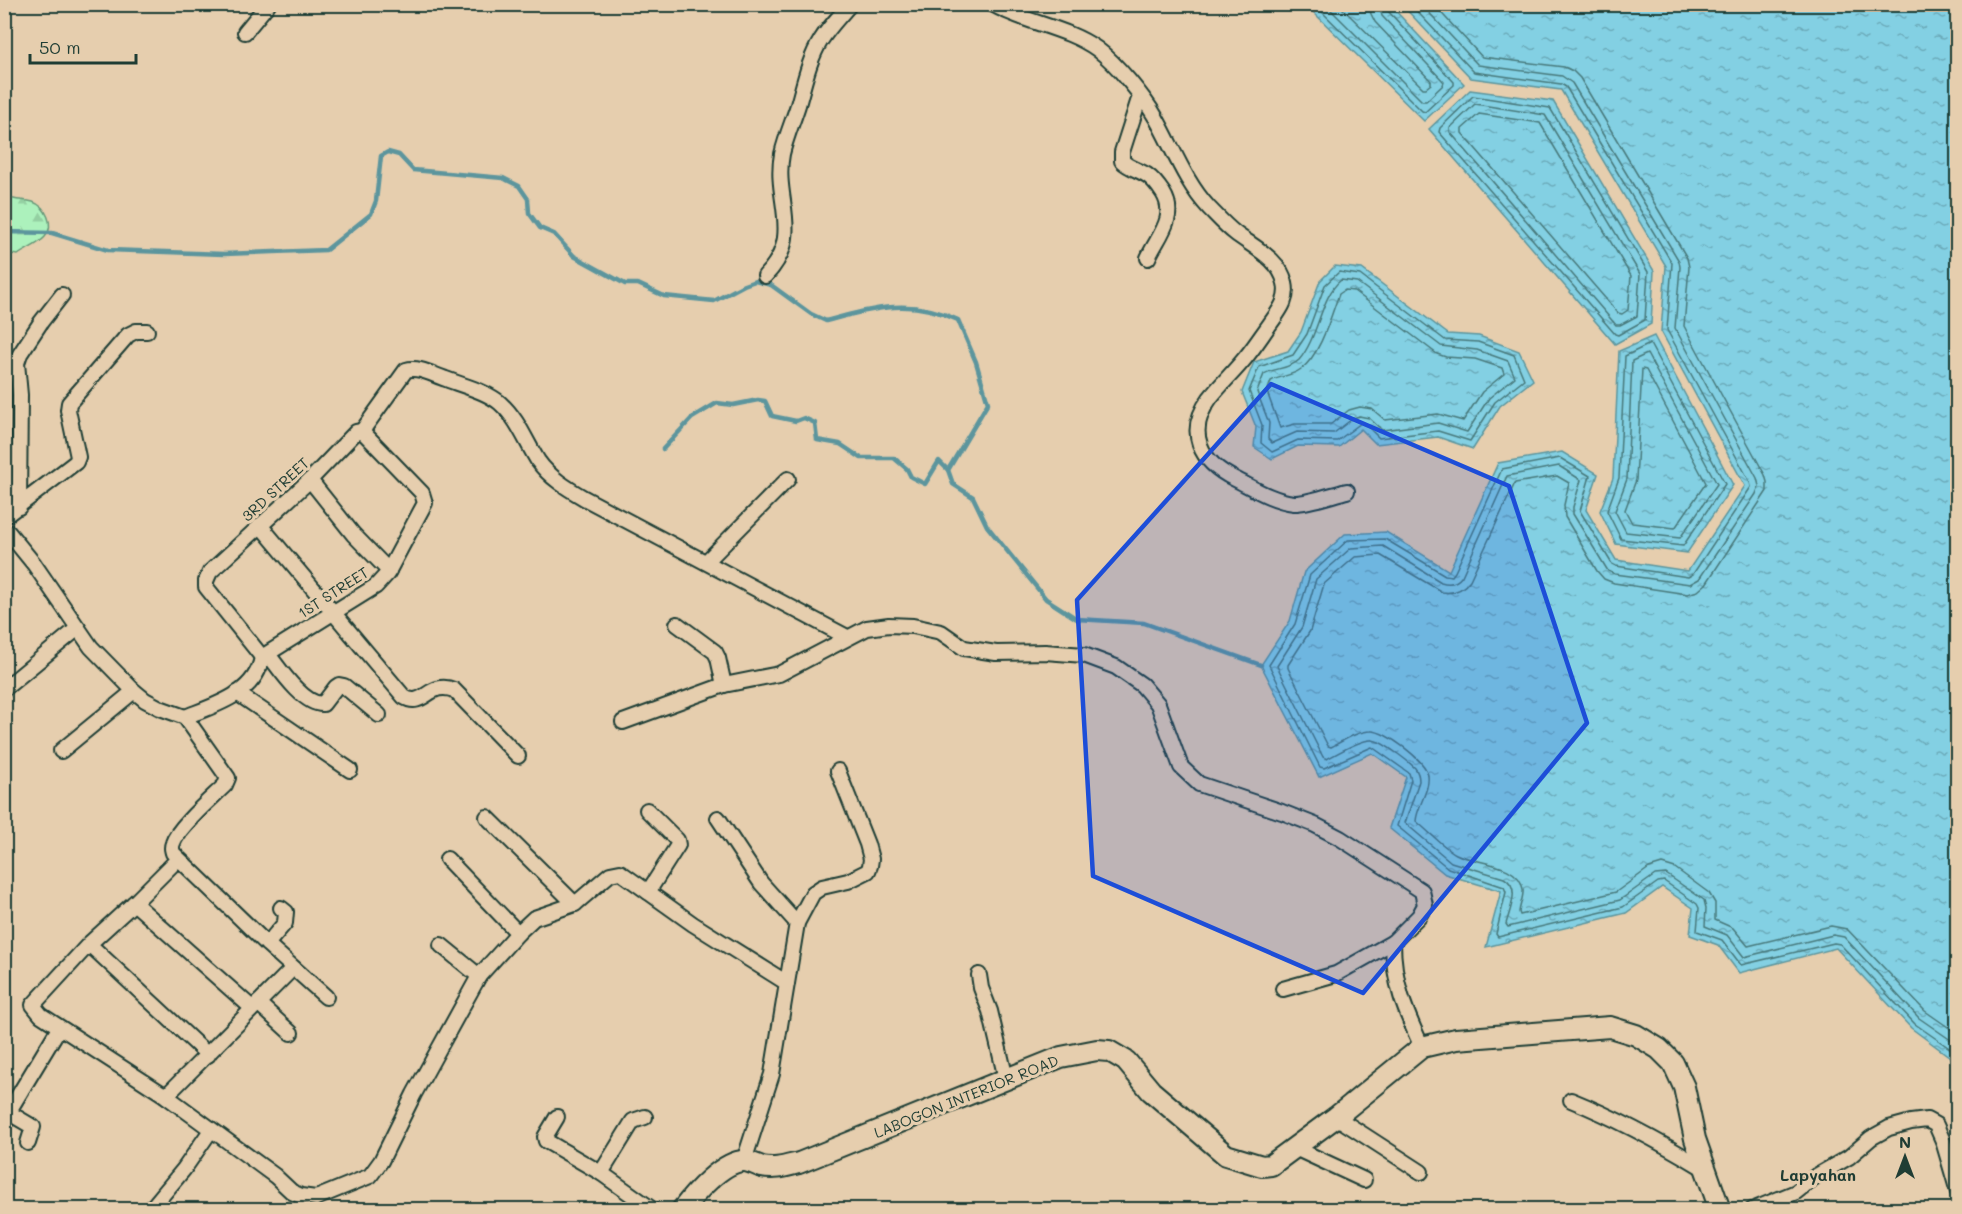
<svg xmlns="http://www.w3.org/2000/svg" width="1962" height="1214" font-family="Mali,sans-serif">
	<defs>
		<pattern id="forest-firs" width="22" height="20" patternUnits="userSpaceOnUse" patternTransform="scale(1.5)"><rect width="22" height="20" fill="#acf1bc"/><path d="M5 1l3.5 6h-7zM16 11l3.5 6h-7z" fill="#94d0a2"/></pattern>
		<pattern id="water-ripples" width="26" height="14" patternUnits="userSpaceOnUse" patternTransform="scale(1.5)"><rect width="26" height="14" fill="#83d0e3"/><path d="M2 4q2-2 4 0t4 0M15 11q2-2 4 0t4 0" fill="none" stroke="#6baab9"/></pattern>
	</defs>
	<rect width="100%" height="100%" fill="#e6ceae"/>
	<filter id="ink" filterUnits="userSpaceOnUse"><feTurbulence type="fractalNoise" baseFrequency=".0167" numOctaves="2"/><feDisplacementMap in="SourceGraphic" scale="12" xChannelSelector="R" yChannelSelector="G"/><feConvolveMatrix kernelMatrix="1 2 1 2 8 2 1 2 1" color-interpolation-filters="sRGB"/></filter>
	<g filter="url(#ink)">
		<path fill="url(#forest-firs)" stroke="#669778" stroke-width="1.5" d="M5 169 9 179 6 195C14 202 23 199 33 202 45 206 56 225 45 237 38 245 26 249 18 255L5 253Z"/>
		<g fill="url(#water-ripples)" stroke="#5b959d" stroke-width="1.5">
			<polygon points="1306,5 1390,5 1464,84 1424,121"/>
			<polygon points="1402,5 1957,5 1957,1062 1911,1028 1836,948 1739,973 1718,945 1690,935 1693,908 1662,887 1626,913 1486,947 1501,891 1445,874 1389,828 1406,777 1372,753 1319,777 1261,665 1290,621 1304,572 1345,534 1386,532 1449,571 1498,463 1562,452 1598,474 1586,510 1616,560 1688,571 1745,486 1661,331 1666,266 1561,90 1471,78"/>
			<polygon points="1470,90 1553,101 1654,271 1651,324 1615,344 1429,129"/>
			<polygon points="1335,266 1362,269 1448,334 1479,336 1519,351 1533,380 1500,406 1473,449 1438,437 1376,444 1361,429 1339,447 1298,446 1272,459 1254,447 1256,427 1242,392 1254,362 1288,351 1301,332 1320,281"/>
			<polygon points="1654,336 1733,485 1687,553 1616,544 1600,511 1613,478 1619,351"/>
		</g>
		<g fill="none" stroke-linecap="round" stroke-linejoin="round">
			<g stroke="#47787a" stroke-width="1.5">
				<polyline points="1314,4 1422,111 1425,112 1454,85 1454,82 1388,11 1386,4"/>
				<polyline points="1325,4 1422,101 1426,101 1443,85 1444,82 1382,16 1379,4"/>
				<polyline points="1338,4 1423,88 1426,88 1431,84 1431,81 1375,22 1371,14 1369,4"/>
				<polyline points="1410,4 1474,72 1561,84 1566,87 1672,263 1667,330 1750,482 1751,487 1693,574 1688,577 1616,566 1612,564 1580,511 1590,476 1560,458 1502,469 1455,572 1452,576 1445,575 1385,539 1348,540 1310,575 1295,624 1269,665 1320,767 1324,768 1372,747 1409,773 1411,780 1397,826 1448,868 1504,887 1506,892 1496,934 1498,937 1623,907 1658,882 1664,881 1697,904 1699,908 1697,931 1722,940 1741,965 1834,943 1840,944 1915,1024 1958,1054"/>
				<path d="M1421 4 1478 65 1562 76 1572 83 1679 261 1680 267 1675 328 1757 478 1759 486 1756 494 1699 579 1690 584 1615 574 1608 571 1573 514V507L1581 480 1559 466 1507 476 1462 576C1457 583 1450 585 1441 582L1383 546 1351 548 1316 579 1302 627 1277 666 1323 757 1327 759C1338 753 1359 740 1371 740 1380 739 1408 761 1415 768 1418 772 1419 776 1419 781L1405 823 1451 862 1504 878C1521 887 1510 909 1506 924L1508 927 1620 900 1655 875 1666 874 1704 900 1706 908 1705 926 1727 935 1744 957 1833 935 1844 937 1919 1018 1958 1045"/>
				<path d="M1433 4 1482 57 1564 67 1573 71 1580 78 1687 258 1689 267 1684 326 1765 475 1767 482V491L1706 584 1698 591 1687 594 1614 583 1604 579 1597 571 1565 517 1564 505 1569 483 1557 476 1515 483 1470 580C1463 590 1454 594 1442 592L1380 555 1355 557 1324 584 1310 631 1288 665V668L1328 746 1331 747C1343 741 1358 731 1371 731 1385 730 1426 761 1428 775 1430 791 1417 806 1416 821 1427 830 1443 847 1456 854 1475 864 1519 862 1523 889 1524 896 1520 904 1519 912L1520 915 1616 892 1649 868 1662 864 1675 868 1709 893 1715 903V920L1733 928 1748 946 1831 926 1847 929 1925 1011 1958 1034"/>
				<polygon points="1473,96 1550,108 1648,272 1645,320 1618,335 1615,334 1439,132 1440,128"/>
				<polygon points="1475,104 1545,115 1640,274 1637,316 1620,325 1616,325 1450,132 1450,128"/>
				<polygon points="1479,114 1540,123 1631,276 1628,310 1622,314 1618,313 1462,133 1462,129"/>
				<polygon points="1339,272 1360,275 1445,340 1478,342 1514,355 1524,379 1495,402 1470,441 1438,431 1379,438 1366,425 1361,423 1337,441 1298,440 1272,452 1261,443 1262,425 1249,391 1259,367 1293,355 1307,334 1325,285"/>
				<path d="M1341 280 1357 282 1441 346 1477 350 1508 361 1515 377 1489 398 1467 432 1438 423 1382 430 1369 418 1359 416 1352 419 1334 433 1297 432 1272 443 1268 439 1269 423 1257 392 1264 374C1274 368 1290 369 1299 360 1319 337 1320 297 1341 280Z"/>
				<path d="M1345 290 1354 291 1437 354 1446 357 1475 359 1502 368 1504 374 1482 392 1463 421 1438 414 1385 420 1372 409 1360 407 1349 410 1331 424H1295L1280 428 1267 392 1271 381C1280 376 1292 376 1301 369 1320 356 1331 316 1339 294Z"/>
				<polygon points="1650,344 1725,484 1683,546 1621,539 1607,511 1619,478 1625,356"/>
				<polygon points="1647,354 1717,484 1680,538 1626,532 1615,511 1627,479 1632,361"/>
				<polygon points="1642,369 1646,370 1706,483 1675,528 1632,523 1625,510 1636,480"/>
			</g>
			<g stroke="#5b959d" stroke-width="4.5">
				<path d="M4 232 52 233 108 250 224 254 326 250 371 214 376 201 381 156 388 152 399 155 413 170 503 178 519 186 528 199 529 213 540 228 554 234 574 256 625 284H638L664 296 714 301 744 285 755 281 771 285 811 314 826 321C874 308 911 297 958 320L976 362 988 403 948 470 953 484 973 497 987 526 1046 599 1077 619 1144 623 1261 665"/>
				<polyline points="663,449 692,418 717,403 733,405 758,400 765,401 772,416 796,421 804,418 815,423 817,440 840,444 861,458 894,458 907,469 911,477 925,484 939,461 948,470"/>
			</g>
			<g stroke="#1f3d34" stroke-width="18">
				<g id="street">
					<path d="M992 4C1025 23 1066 27 1097 49 1116 63 1144 97 1156 118 1173 148 1185 182 1209 208 1217 216 1226 226 1235 233 1253 247 1280 259 1285 283 1289 300 1279 311 1270 324 1262 335 1255 346 1246 357 1235 371 1221 384 1210 398 1185 432 1200 462 1235 479 1253 488 1273 501 1294 503 1305 504 1334 494 1347 491"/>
					<polyline points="245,32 268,4"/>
					<path d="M1140 96 1122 152V161C1129 168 1139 170 1147 175 1153 179 1159 187 1163 193 1178 217 1158 236 1148 258"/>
					<path d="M765 276C805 235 773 200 782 154 786 137 793 121 798 105 804 84 809 59 821 40 829 27 841 15 850 4"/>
					<path d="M362 431 406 370C419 366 433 375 446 379 463 386 486 391 500 403 518 419 526 442 538 461 550 478 567 488 584 498L847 637"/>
					<polyline points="310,480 353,534 389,571"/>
					<polyline points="19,507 20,395 17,363 20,354 41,322 62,295"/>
					<polyline points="4,517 76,462 78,457 68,410 69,403 128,335 136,331 147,331"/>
					<path d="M260 525 404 697C424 709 429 680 454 690L518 756"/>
					<path d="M4 531 8 532 34 564 91 647 134 691 145 700 160 708 185 717 228 778 225 785C212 798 178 827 173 843 171 848 172 848 173 853L267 944 326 997"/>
					<polyline points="706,562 788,479"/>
					<polyline points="677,624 715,652 718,658 724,685"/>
					<path d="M268 654C279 668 303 705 323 704L336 687 339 685 344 686 379 715"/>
					<polyline points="262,657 376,586 387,574 425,503 422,493 362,431"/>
					<polyline points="262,657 206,587 206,581 210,572 310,480 356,432 362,431"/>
					<polyline points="4,689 78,628"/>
					<polyline points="237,693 350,770"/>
					<path d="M185 717C215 705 256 694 262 657"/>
					<path d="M623 722 724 685 779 674 867 628 889 625 913 626 941 632 964 648 996 653 1045 652 1084 655 1116 667 1142 685 1158 704 1181 767 1199 784 1282 812 1315 825 1340 838 1422 891 1425 905 1419 916 1393 942C1393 982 1405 1011 1422 1047"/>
					<polyline points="61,751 134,691"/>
					<polyline points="647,810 677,840 678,845 648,892"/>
					<polyline points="487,817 575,904"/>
					<polyline points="718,818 761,883 797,923"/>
					<polyline points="178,859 134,903 89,944 33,1005 41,1015 166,1096 275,1176 292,1192 301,1196 316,1198 370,1176 381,1161 414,1094 479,976 518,933 534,918 575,904 610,874 620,872 693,924 787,983"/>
					<polyline points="447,859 518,933"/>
					<polyline points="134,903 252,1008"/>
					<polyline points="89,944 208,1055"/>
					<polyline points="267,944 285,923 286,912 281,908"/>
					<polyline points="441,945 479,976"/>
					<polyline points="979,975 981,988 990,1011 1006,1079"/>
					<polyline points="1283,989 1336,974 1393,942"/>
					<polyline points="258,1003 291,1033"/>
					<polyline points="166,1096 293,968"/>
					<path d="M1571 1100C1618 1119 1662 1143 1705 1169"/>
					<polyline points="557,1117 545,1137 546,1141 601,1173"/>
					<polyline points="645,1117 633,1121 601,1173 653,1210"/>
					<polyline points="1336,1117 1421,1172"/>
					<polyline points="28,1143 33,1127 11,1114 9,1111 59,1028"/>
					<polyline points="1295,1148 1364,1180"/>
					<polyline points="744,1161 772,1074 797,923 813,893 822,887 848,881 868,871 870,866 871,859 867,844 838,771"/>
					<polyline points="150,1210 184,1169 211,1130"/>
					<polyline points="1752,1210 1796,1192 1816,1176 1849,1157 1871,1138 1889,1128 1911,1122 1927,1120 1936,1125 1943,1141 1958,1192"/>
				</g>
			</g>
			<g stroke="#1f3d34" stroke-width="24">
				<path id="secondary" d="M682 1210C694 1194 723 1161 744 1161 749 1161 756 1165 762 1167 775 1170 786 1166 799 1163L1061 1057 1097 1050 1109 1051 1126 1061 1151 1091 1226 1155 1262 1166 1271 1165 1336 1117 1422 1047 1456 1039 1610 1027 1636 1035 1659 1049 1673 1063 1684 1087 1695 1139 1720 1210"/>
			</g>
			<use href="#street" stroke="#e6ceae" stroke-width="14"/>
			<use href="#secondary" stroke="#e6ceae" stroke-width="20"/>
		</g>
	</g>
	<path fill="#1d4ed8" fill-opacity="0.2" stroke="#1d4ed8" stroke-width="4.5" stroke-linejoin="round" d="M1271 384 1509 486 1587 723 1363 993 1093 876 1077 600Z"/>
	<g text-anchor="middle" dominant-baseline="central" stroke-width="6" stroke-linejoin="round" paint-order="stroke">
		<g font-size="15" fill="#1f3d34" stroke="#e6ceae">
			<text transform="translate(275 489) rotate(-43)">3RD STREET</text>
			<text transform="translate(333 592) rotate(-33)">1ST STREET</text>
			<text transform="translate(966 1096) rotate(-22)">LABOGON INTERIOR ROAD</text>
		</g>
		<g font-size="16" font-weight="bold" fill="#1f3d34" stroke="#e6ceae">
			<text x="1818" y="1174">Lapyahan</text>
		</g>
	</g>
	<rect width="1962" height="1214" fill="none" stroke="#e6ceae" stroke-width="24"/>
	<rect x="12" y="12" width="1938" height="1190" fill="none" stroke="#1f3d34" stroke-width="2" filter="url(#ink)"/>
	<g transform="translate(1905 1157)" stroke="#e6ceae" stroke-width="4.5" paint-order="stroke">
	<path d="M0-4.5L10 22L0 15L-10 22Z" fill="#1f3d34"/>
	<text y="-9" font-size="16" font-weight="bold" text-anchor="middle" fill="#1f3d34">N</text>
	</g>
	<path d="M30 54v9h106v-9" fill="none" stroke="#1f3d34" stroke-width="3"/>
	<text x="39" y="54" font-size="18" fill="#1f3d34" stroke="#e6ceae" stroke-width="4.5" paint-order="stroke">50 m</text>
</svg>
